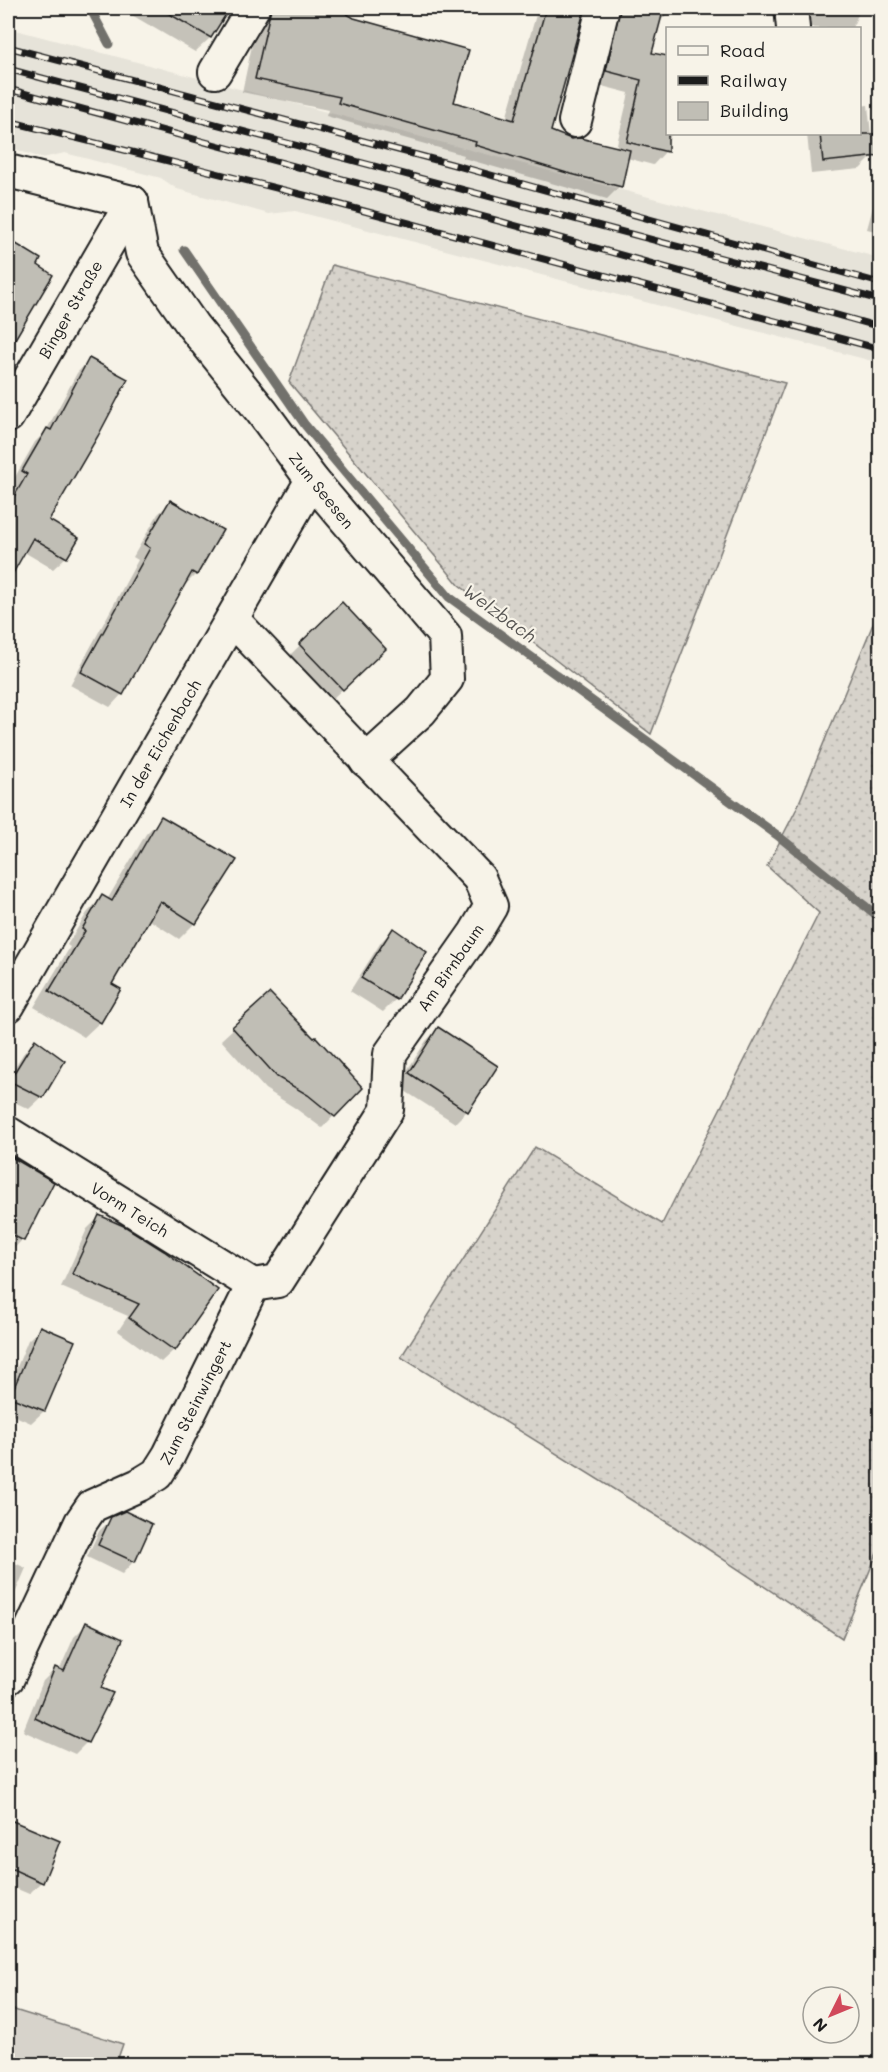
<svg xmlns="http://www.w3.org/2000/svg" width="888" height="2072" font-family="Mali,sans-serif">
	<defs>
		<pattern id="garden-dots" width="8" height="8" patternUnits="userSpaceOnUse" patternTransform="scale(1.5)"><rect width="8" height="8" fill="#d7d3cb"/><path d="M2 2h.1M6 6h.1" fill="none" stroke="#b8b5ae" stroke-width="1.8" stroke-linecap="round"/></pattern>
	</defs>
	<rect width="100%" height="100%" fill="#f7f3e8"/>
	<filter id="ink" filterUnits="userSpaceOnUse"><feTurbulence type="fractalNoise" baseFrequency=".0167" numOctaves="2"/><feDisplacementMap in="SourceGraphic" scale="12" xChannelSelector="R" yChannelSelector="G"/><feConvolveMatrix kernelMatrix="1 2 1 2 8 2 1 2 1" color-interpolation-filters="sRGB"/></filter>
	<g filter="url(#ink)">
		<polygon fill="#e6e3d9" points="8,28 880,258 880,363 295,211 269,214 177,189 161,178 65,153 42,158 23,152 8,146"/>
		<polygon fill="#d7d3cb" stroke="#7a7874" stroke-width="1.5" points="8,2008 123,2044 116,2064 8,2064"/>
		<g fill="url(#garden-dots)" stroke="#7a7874" stroke-width="1.5">
			<polygon points="332,265 785,383 651,734 459,585 289,382"/>
			<polygon points="880,607 880,1546 842,1638 673,1526 401,1357 535,1147 662,1224 819,913 767,866 796,810"/>
		</g>
		<g fill="#0003">
			<polygon points="120,8 228,8 210,38 195,52"/>
			<polygon points="260,8 334,8 353,19 452,103 506,119 538,8 583,8 549,132 571,140 616,148 629,93 594,84 602,8 673,8 662,19 660,19 650,54 668,134 671,134 666,151 653,165 627,158 620,186 607,199 463,158 464,155 326,116 328,110 242,92"/>
			<polygon points="812,8 861,8 852,28 814,28 805,25"/>
			<polygon points="868,105 873,156 860,169 811,174 807,134 860,134 860,106"/>
			<polygon points="880,181 880,232 867,229"/>
			<polygon points="13,244 36,266 51,275 8,353 8,249"/>
			<polygon points="89,360 47,520 66,557 53,569 24,552 8,580 8,501 16,487 11,484 35,442 46,431 77,373"/>
			<polygon points="171,502 196,574 184,586 122,694 110,707 70,685 138,560 133,557 158,514"/>
			<polygon points="341,605 384,649 330,701 288,657"/>
			<polygon points="162,818 195,923 179,939 148,919 110,984 100,1022 84,1037 34,1007 70,947 67,945 87,913 102,897 107,900 146,834"/>
			<polygon points="393,930 425,953 396,999 383,1012 350,991 381,942"/>
			<polygon points="270,995 361,1088 322,1128 295,1108 265,1089 221,1040"/>
			<polygon points="438,1029 467,1111 455,1123 397,1086 426,1041"/>
			<polygon points="35,1041 42,1097 29,1109 8,1099 8,1078 23,1054"/>
			<polygon points="8,1157 52,1183 22,1240 8,1255"/>
			<polygon points="99,1217 174,1350 161,1362 118,1331 128,1316 61,1287 87,1229"/>
			<polygon points="41,1328 73,1342 44,1411 31,1423 8,1413 8,1389 28,1340"/>
			<polygon points="112,1519 134,1561 122,1574 87,1557 99,1531"/>
			<polygon points="8,1560 26,1568 8,1610"/>
			<polygon points="87,1624 99,1688 87,1742 75,1754 23,1731 43,1681 55,1669 59,1671 74,1637"/>
			<polygon points="8,1821 58,1842 41,1882 29,1894 8,1885"/>
		</g>
		<g fill="none" stroke-linecap="round" stroke-linejoin="round">
			<g stroke="#72716c" stroke-width="9">
				<polyline points="90,8 109,44"/>
				<polyline points="184,250 305,425 449,597 777,835 880,918"/>
			</g>
		</g>
		<g fill="#c0beb5" stroke="#1c1c1c" stroke-width="1.5">
			<polygon points="159,8 230,8 211,38"/>
			<polygon points="271,8 337,8 354,18 469,50 454,102 514,120 546,8 585,8 551,131 571,139 580,138 630,150 622,187 567,173 475,145 476,142 338,103 340,97 255,79"/>
			<polygon points="620,8 664,8 652,53 668,56 668,152 627,142 641,80 606,71"/>
			<polygon points="820,134 880,134 880,156 823,162"/>
			<polygon points="8,239 41,259 38,265 53,275 8,351"/>
			<polygon points="89,358 128,379 98,436 49,520 79,538 67,558 33,538 8,582 8,507 27,474 22,471 47,428 51,430"/>
			<polygon points="170,500 223,530 197,575 192,572 123,695 81,672 150,548 144,544"/>
			<polygon points="342,602 386,649 343,690 299,644"/>
			<polygon points="161,816 237,860 196,924 160,901 112,984 121,989 101,1023 49,991 85,931 82,929 102,895 112,901"/>
			<polygon points="393,928 427,952 397,1000 361,978"/>
			<polygon points="270,993 314,1038 316,1037 363,1088 335,1117 308,1095 277,1077 232,1027"/>
			<polygon points="438,1027 498,1066 468,1112 409,1073"/>
			<polygon points="35,1039 65,1061 43,1098 9,1081"/>
			<polygon points="8,1155 54,1182 24,1241 8,1233"/>
			<polygon points="99,1215 126,1227 164,1251 218,1290 175,1351 129,1318 139,1304 72,1274"/>
			<polygon points="40,1326 75,1341 45,1411 10,1397"/>
			<polygon points="125,1511 152,1524 135,1562 98,1545 111,1517"/>
			<polygon points="86,1622 123,1639 101,1688 113,1693 88,1743 35,1718 55,1667 64,1671"/>
			<polygon points="8,1819 60,1841 43,1883 8,1867"/>
		</g>
		<g fill="none" stroke-linecap="round" stroke-linejoin="round">
			<g stroke="#1c1c1c" stroke-width="36">
				<g id="minor">
					<polyline points="791,8 793,28"/>
					<polyline points="215,72 253,8"/>
					<polyline points="575,121 603,8"/>
					<polyline points="8,171 132,202"/>
					<polyline points="132,202 142,253 193,326 262,412 312,480 445,636 447,679 421,711 366,761"/>
					<polyline points="8,416 132,202"/>
					<polyline points="232,619 479,878 491,906 475,933 390,1054 387,1110 278,1281 253,1285"/>
					<polyline points="8,1006 312,480"/>
					<polyline points="8,1133 253,1285"/>
					<polyline points="8,1678 81,1522 92,1506 139,1485 157,1474 169,1455 253,1285"/>
				</g>
			</g>
			<use href="#minor" stroke="#f7f3e8" stroke-width="32"/>
			<g stroke="#1c1c1c" stroke-width="7">
				<g id="rail">
					<polyline points="8,47 451,164 880,283"/>
					<polyline points="8,69 880,300"/>
					<polyline points="8,89 499,221 880,327"/>
					<polyline points="8,121 312,197 880,349"/>
				</g>
			</g>
			<use href="#rail" stroke="#f7f3e8" stroke-width="4.5" stroke-dasharray="14" stroke-linecap="butt"/>
		</g>
	</g>
	<g text-anchor="middle" dominant-baseline="central" stroke-width="4.5" stroke-linejoin="round" paint-order="stroke">
		<g font-size="16" fill="#1c1c1c" stroke="#f7f3e8">
			<text transform="translate(70 309) rotate(-60)">Binger Straße</text>
			<text transform="translate(322 490) rotate(51)">Zum Seesen</text>
			<text transform="translate(160 743) rotate(-60)">In der Eichenbach</text>
			<text transform="translate(450 967) rotate(-55)">Am Birnbaum</text>
			<text transform="translate(130 1209) rotate(32)">Vorm Teich</text>
			<text transform="translate(195 1402) rotate(-63)">Zum Steinwingert</text>
		</g>
		<g font-size="18" font-style="italic" fill="#565452" stroke="#f7f3e8">
			<text transform="translate(500 613) rotate(36)">Welzbach</text>
		</g>
	</g>
	<rect width="888" height="2072" fill="none" stroke="#f7f3e8" stroke-width="30"/>
	<rect x="15" y="15" width="858" height="2042" fill="none" stroke="#1c1c1c" stroke-width="2" filter="url(#ink)"/>
	<rect x="666" y="27" width="195" height="108" fill="#f7f3e8" stroke="#9f9d96" stroke-width="1.5"/>
	<rect x="678" y="46" width="30" height="9" fill="#f7f3e8" stroke="#9f9d96" stroke-width="1.5"/>
	<text x="720" y="57" font-size="18" fill="#1c1c1c">Road</text>
	<rect x="678" y="76" width="30" height="9" fill="#1c1c1c" stroke="#9f9d96" stroke-width="1.5"/>
	<text x="720" y="87" font-size="18" fill="#1c1c1c">Railway</text>
	<rect x="678" y="102" width="30" height="18" fill="#c0beb5" stroke="#9f9d96" stroke-width="1.5"/>
	<text x="720" y="117" font-size="18" fill="#1c1c1c">Building</text>
	<g transform="translate(831 2015) rotate(227)"><circle r="28" fill="#f7f3e8" stroke="#9f9d96" stroke-width="1.5"/>
	<path d="M0-4.5L10 22L0 15L-10 22Z" fill="#d1495b"/>
	<text y="-9" font-size="16" font-weight="bold" text-anchor="middle" fill="#1c1c1c">N</text>
	</g>
</svg>
